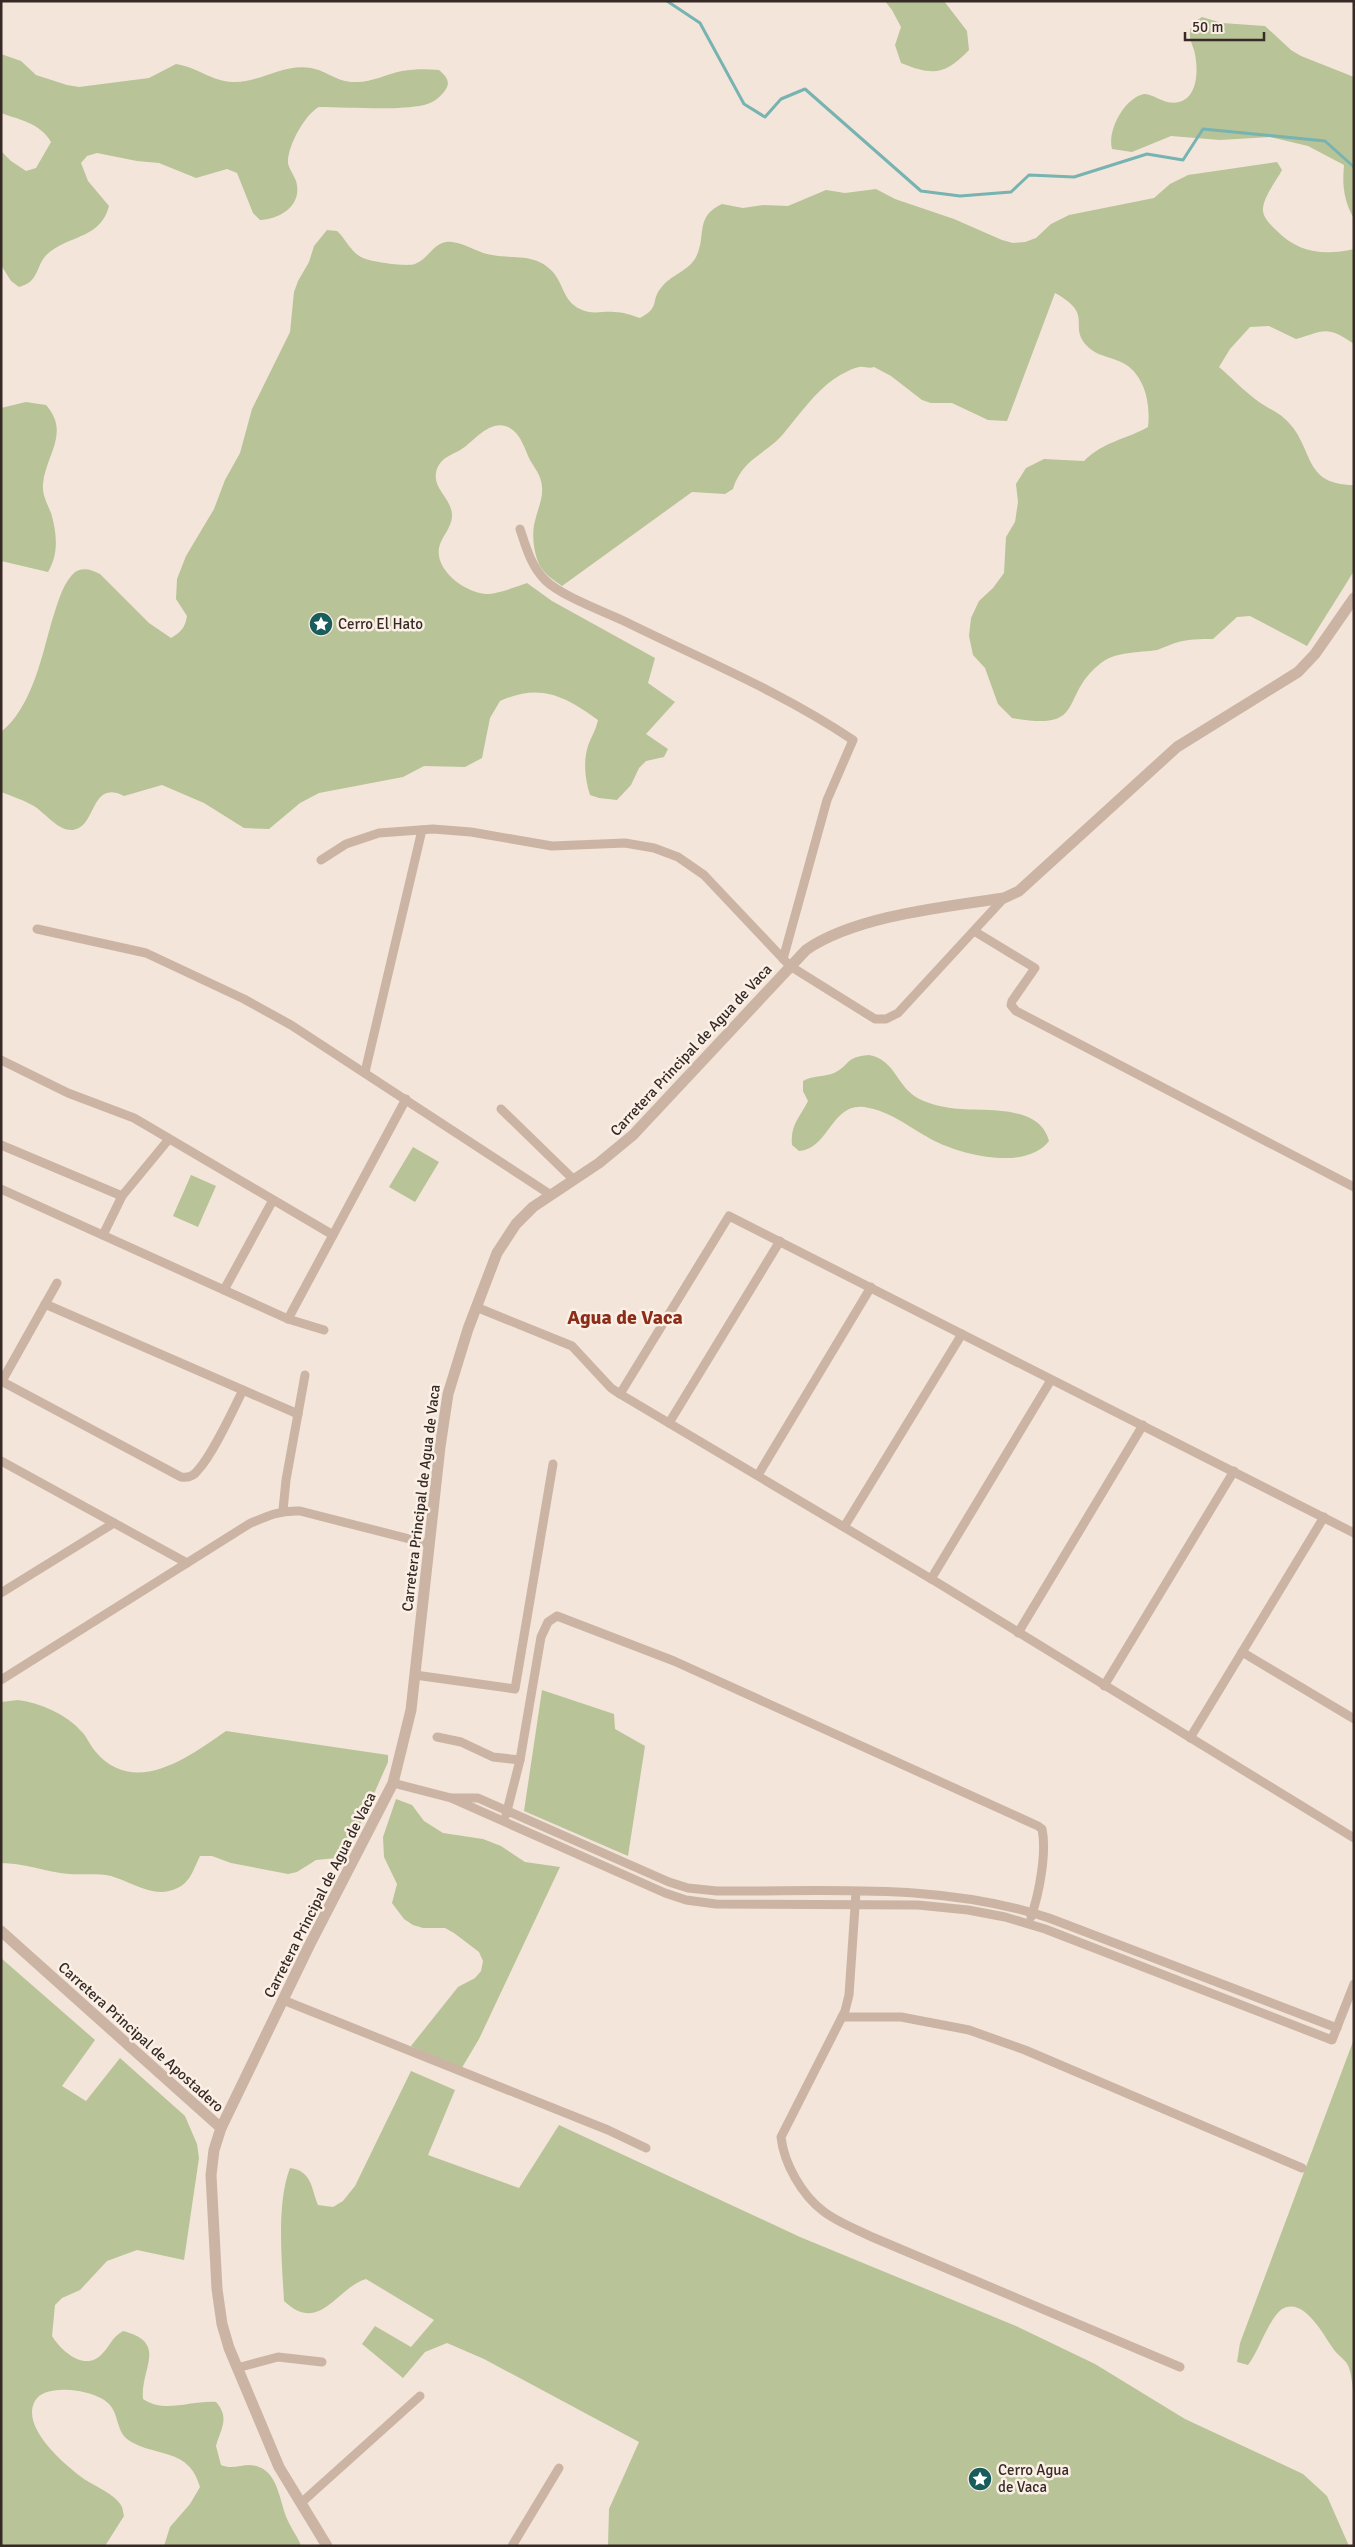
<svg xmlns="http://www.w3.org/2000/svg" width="1355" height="2547" font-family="Signika,sans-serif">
	<rect width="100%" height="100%" fill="#f3e5d9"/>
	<g fill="#b8c398">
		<path d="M885 1H944L967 31 969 50C945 75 933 76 901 63L895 45 901 27 892 10Z"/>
		<path d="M1202 17 1222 23 1265 26 1291 50 1301 56 1354 77V219C1344 200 1342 187 1344 165L1308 146 1270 137 1220 140 1171 136 1132 152 1112 149C1107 131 1124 98 1144 94 1154 93 1168 109 1184 100 1199 92 1198 64 1194 50 1192 44 1189 38 1190 32 1191 24 1196 21 1202 17Z"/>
		<path d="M1 54 21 61 36 75 67 85 79 87 149 78 176 64C197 67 213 82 233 82 259 83 284 63 311 68 328 71 337 83 357 82 372 82 387 74 402 71 414 69 427 69 439 70 445 75 451 81 446 89 441 97 433 103 424 105 397 111 348 107 319 107 305 114 287 147 288 163 289 169 294 175 296 181 303 205 281 219 260 220L253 213 237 173 227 169 196 178 159 163 137 161 97 153 87 156 81 163 88 181 109 206C101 237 73 235 51 251 34 263 42 281 19 287L11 281 1 265V151L11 161 26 171 36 168 51 142C40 123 20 120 1 113Z"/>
		<path d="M1277 162 1282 170C1276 181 1262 199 1263 211 1264 219 1271 225 1276 230 1298 253 1324 256 1354 249V344C1326 325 1325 331 1296 339L1269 326 1250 327 1230 349 1219 367C1232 378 1245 392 1259 402 1267 408 1278 412 1285 419 1315 446 1301 485 1354 485V571L1307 646 1250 616 1237 617 1213 639C1200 639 1187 639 1175 643 1169 645 1163 648 1157 650 1138 653 1117 651 1101 663 1058 696 1089 732 1012 718L998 704 985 668 973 655 969 636 971 618 979 601 993 588 1004 573 1006 537 1015 522 1018 502 1016 484 1026 468 1044 459 1084 461C1106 440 1123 441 1148 427 1151 402 1144 369 1116 360 1105 356 1094 354 1086 345 1068 325 1095 315 1055 293L1007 421 988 420 952 403H931L922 400 891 376 874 367C868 369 865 366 859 367 852 368 840 375 834 379 815 392 799 415 784 433 766 455 743 457 733 489L725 494 692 492 562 586C555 581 547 576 542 569 534 558 531 534 535 521 538 507 545 496 541 481 539 472 533 466 529 458 525 449 521 437 514 431 496 415 478 436 466 446 455 455 439 456 436 473 433 490 453 499 452 517 451 529 441 537 439 548 435 571 466 593 486 594 498 594 515 587 527 583L552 601 655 658 648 683 675 702 646 734 668 749 664 757 646 761 639 768 631 785 617 800 599 798 590 795C585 780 583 761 588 746 591 737 596 730 598 720 564 696 541 683 500 701L490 718 482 758 465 767 424 766 403 777 319 793 300 803 269 829 244 828 204 803 162 785 124 796C90 779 97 827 73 830 56 831 44 810 30 804 21 799 11 796 1 792V732C31 708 41 660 51 624 56 609 61 587 72 575 80 566 91 569 100 574L149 623 171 638C181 632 185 628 187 616L176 599 177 579 186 556 214 509 225 480 240 453 252 409 290 332 294 292 298 281 309 262 314 246 327 230 337 231C346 239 351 253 363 258 372 262 406 267 415 264 430 258 434 240 452 242 467 244 478 253 492 255 514 259 535 253 552 271 564 284 563 301 580 309 592 315 602 311 614 312 623 312 631 315 640 318 661 307 650 301 661 288 670 275 689 271 696 257 707 236 694 217 722 204L743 208 763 205 788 206 826 190 845 193 876 189 895 199 954 219 1002 240 1013 243 1025 242 1036 238 1051 224 1069 215 1154 198 1170 184 1188 175Z"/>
		<path d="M26 402 46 405C71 433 45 456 43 484 42 495 47 503 51 513 57 533 59 554 48 572L1 561V408Z"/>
		<path d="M869 1055C894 1060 895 1081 913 1095 921 1101 934 1105 945 1107 975 1114 1039 1100 1049 1141 1027 1170 967 1156 939 1143 913 1131 893 1111 864 1107 831 1103 829 1149 799 1151L792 1145C790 1125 800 1117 808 1101L803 1091V1081C814 1075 825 1077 834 1073 851 1065 844 1057 869 1055Z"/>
		<polygon points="413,1147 439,1162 415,1202 389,1187"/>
		<polygon points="191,1175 216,1186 198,1227 173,1216"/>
		<polygon points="542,1690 614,1714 615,1729 645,1746 628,1856 524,1811"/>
		<path d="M18 1700C41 1703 66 1714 82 1732 87 1737 90 1745 95 1751 134 1798 189 1757 226 1731L388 1755V1762L346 1857 316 1860 297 1872 288 1874 231 1863 212 1856H200C192 1872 190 1886 169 1891 150 1896 129 1881 111 1876 97 1873 83 1875 69 1874 46 1872 25 1863 1 1863V1702Z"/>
		<polygon points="396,1799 412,1805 424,1821 443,1833 483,1839 501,1846 525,1862 560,1867 479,2039 460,2071 411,2046 458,1987 475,1978 481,1971 483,1961 479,1952 454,1933 445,1928 423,1928 413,1925 404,1919 392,1903 397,1884 384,1857 383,1837"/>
		<path d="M1 1958 95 2040 62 2086 86 2101 120 2058 185 2116 197 2144 199 2158 184 2260 137 2250 107 2261 80 2290 62 2298 55 2305 52 2336C62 2352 85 2372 102 2354 110 2346 112 2337 123 2331 169 2343 140 2368 143 2399 164 2414 192 2400 216 2402 230 2418 221 2428 216 2446L221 2465C235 2471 246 2461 259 2467 279 2474 280 2505 288 2521 292 2530 298 2537 301 2546H164L170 2527 190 2504 200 2487C189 2446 153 2458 127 2439 116 2430 119 2413 108 2403 95 2390 45 2382 35 2401 20 2427 65 2465 84 2479 95 2486 114 2494 121 2505 123 2508 123 2513 124 2516L105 2546H1Z"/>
		<path d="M1354 2039V2395C1352 2386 1352 2376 1349 2368 1348 2362 1339 2356 1335 2351 1324 2337 1305 2296 1282 2309 1269 2318 1259 2351 1248 2365L1237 2362 1240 2343Z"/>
		<path d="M411 2071 455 2090 428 2155 519 2188 559 2125 800 2237 1016 2326 1095 2364 1185 2419 1303 2474 1327 2496 1349 2546H608L609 2509 639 2442 484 2359 447 2343 425 2352 403 2378 362 2344 375 2326 411 2347 434 2320 366 2279C336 2288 320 2335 284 2301 282 2262 276 2204 290 2168 312 2171 311 2188 318 2205L333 2207 343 2201 355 2186Z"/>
	</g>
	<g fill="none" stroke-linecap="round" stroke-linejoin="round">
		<polyline stroke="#76b3b1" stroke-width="3" points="667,1 700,23 744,104 765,117 781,99 805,89 921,191 960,196 1011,192 1029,175 1074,177 1147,154 1183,160 1203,129 1325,141 1354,167"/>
		<g stroke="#ccb4a4" stroke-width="9">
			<path d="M520 529C526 547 531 566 545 580 561 596 605 612 626 622 703 660 782 692 853 740L827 800 783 959"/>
			<polyline points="321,860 346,844 379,833 433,829 471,832 552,846 625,843 654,848 678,857 704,875 790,966 875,1019 886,1019 898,1013 1004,898"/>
			<polyline points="37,929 146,953 244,999 291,1025 551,1195"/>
			<polyline points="974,931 1035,968 1012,1001 1011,1005 1016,1011 1354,1187"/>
			<polyline points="1,1060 68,1093 134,1118 333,1235"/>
			<polyline points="365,1072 422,830"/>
			<polyline points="501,1109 574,1180"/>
			<polyline points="1,1145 122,1196"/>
			<polyline points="1,1189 288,1319 324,1330"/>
			<polyline points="103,1235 122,1196 169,1139"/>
			<polyline points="224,1290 273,1200"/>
			<polyline points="45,1304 298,1414"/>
			<polyline points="476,1307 572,1346 611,1388 620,1394 938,1583 1354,1838"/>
			<polyline points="288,1319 406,1099"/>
			<path d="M1 1381 181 1477C188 1478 194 1476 198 1470 213 1454 232 1412 243 1390"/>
			<polyline points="2,1381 57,1283"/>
			<polyline points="620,1394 729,1216 1354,1533"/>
			<polyline points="669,1423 780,1241"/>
			<polyline points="1,1461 187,1563"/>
			<polyline points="758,1475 871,1287"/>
			<polyline points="283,1510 286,1480 305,1375"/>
			<polyline points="844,1527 962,1334"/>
			<polyline points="931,1579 1051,1380"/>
			<polyline points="1,1593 114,1523"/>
			<polyline points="1018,1633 1143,1425"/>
			<polyline points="1242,1652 1354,1719"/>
			<polyline points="415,1675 515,1689 553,1464"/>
			<path d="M1 1680 249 1524C267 1516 280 1510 300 1511L429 1544"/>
			<polyline points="1104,1686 1234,1471"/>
			<polyline points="437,1737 461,1742 493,1757 520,1760"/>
			<polyline points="1190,1738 1324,1517"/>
			<polyline points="393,1783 451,1798 665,1893 686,1900 716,1904 918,1905 968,1910 1005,1917 1045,1929 1332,2040 1354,1984"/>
			<path d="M452 1798H478L669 1882 688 1888 717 1891C828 1892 942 1882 1049 1918L1337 2028"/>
			<path d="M506 1815 520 1760 541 1637 548 1622 557 1616 674 1661 1038 1826 1042 1829C1047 1853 1039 1894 1031 1917"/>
			<path d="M856 1892 849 1995 845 2011 781 2137C784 2164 802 2195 823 2211 837 2222 856 2229 872 2237L1180 2367"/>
			<polyline points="283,2000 608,2130 646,2148"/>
			<polyline points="842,2017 901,2017 969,2030 1025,2050 1302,2168"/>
			<polyline points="237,2368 278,2357 322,2362"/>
			<polyline points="301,2503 420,2396"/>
			<polyline points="512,2546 559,2468"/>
		</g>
		<g stroke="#ccb4a4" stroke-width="11">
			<polyline points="1,1931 221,2128"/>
			<path d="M327 2546 279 2467 229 2348 222 2324 217 2289 211 2175 214 2150 221 2128 309 1946 393 1783 411 1710 440 1447 448 1394 468 1329 497 1253 516 1224 533 1207 599 1163 633 1135 806 950C855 916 944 907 1004 898L1019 891 1177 747 1298 672 1315 654 1354 598"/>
		</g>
	</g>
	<defs>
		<g id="sight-disc" transform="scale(1.25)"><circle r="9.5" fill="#195c5c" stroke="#fbf0e6"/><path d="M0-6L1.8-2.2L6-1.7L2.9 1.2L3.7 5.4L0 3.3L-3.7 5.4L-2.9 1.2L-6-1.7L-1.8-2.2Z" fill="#fff"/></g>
	</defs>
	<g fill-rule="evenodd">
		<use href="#sight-disc" x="321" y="624"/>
		<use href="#sight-disc" x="980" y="2479"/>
	</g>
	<g text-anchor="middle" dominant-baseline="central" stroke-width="5" stroke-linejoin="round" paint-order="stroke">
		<g font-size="15" fill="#372a26" stroke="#fbf0e6" text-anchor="start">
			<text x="338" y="624">Cerro El Hato</text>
			<text x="998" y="2470">Cerro Agua<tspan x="998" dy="17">de Vaca</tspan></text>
		</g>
		<g font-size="15" fill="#372a26" stroke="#fbf0e6">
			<text transform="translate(691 1050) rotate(-47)">Carretera Principal de Agua de Vaca</text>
			<text transform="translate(421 1498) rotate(-83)">Carretera Principal de Agua de Vaca</text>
			<text transform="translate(320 1895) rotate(-63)">Carretera Principal de Agua de Vaca</text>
			<text transform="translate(141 2037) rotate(42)">Carretera Principal de Apostadero</text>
		</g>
		<g font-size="20" font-weight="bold" fill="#8c2d19" stroke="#fbf0e6">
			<text x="625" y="1317">Agua de Vaca</text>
		</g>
	</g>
	<rect width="1355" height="2547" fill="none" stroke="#372a26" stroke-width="5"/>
	<path d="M1185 32v8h79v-8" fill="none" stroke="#372a26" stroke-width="2.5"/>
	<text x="1192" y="32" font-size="15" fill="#372a26" stroke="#fbf0e6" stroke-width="4" paint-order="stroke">50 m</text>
</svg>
